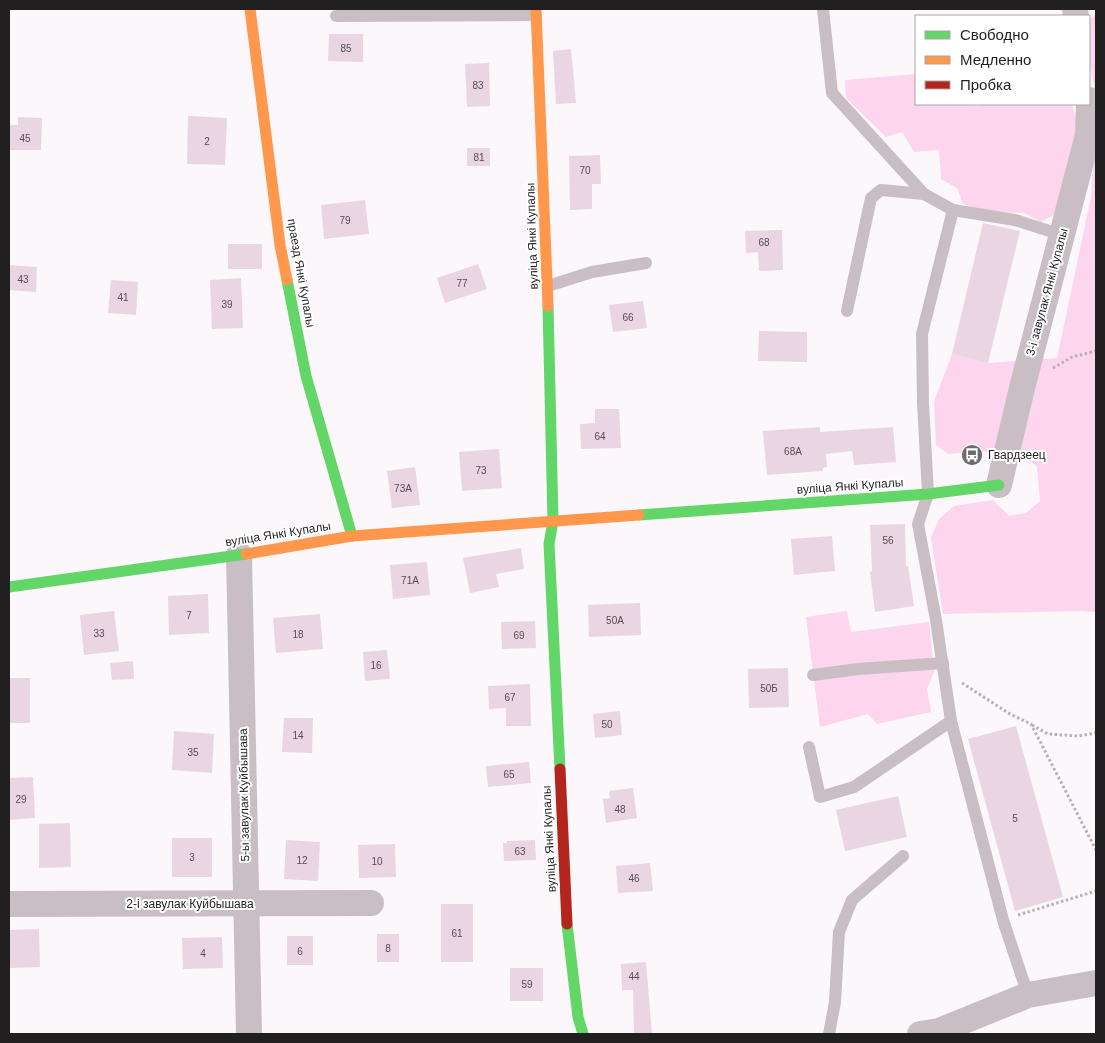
<svg xmlns="http://www.w3.org/2000/svg" width="1105" height="1043" font-family="Arial,sans-serif">
	<rect width="100%" height="100%" fill="#fcf7fa"/>
	<g fill="#fdd5ee">
		<polygon points="1096,13 1096,99 1089,56 1089,21"/>
		<polygon points="916,74 916,104 954,104 978,106 985,104 1072,104 1078,125 1059,212 1041,222 1024,213 983,211 963,204 957,188 941,179 939,150 914,152 902,132 886,137 846,98 845,80"/>
		<polygon points="1096,128 1096,612 1080,611 943,614 931,538 939,519 954,506 993,500 1009,516 1026,513 1040,501 1037,467 1018,449 948,454 936,445 934,402 952,354 989,363 1057,358 1091,197"/>
		<polygon points="847,611 851,632 929,622 934,672 927,689 931,712 877,724 868,714 820,727 806,617"/>
	</g>
	<g fill="#e9d6e2">
		<polygon points="329,34 363,34 363,62 328,61"/>
		<polygon points="571,49 576,103 556,104 553,51"/>
		<polygon points="489,63 490,106 467,107 465,64"/>
		<polygon points="188,116 227,118 225,165 187,164"/>
		<polygon points="18,117 42,118 41,150 9,150 9,125 18,125"/>
		<rect x="467" y="148" width="23" height="18"/>
		<polygon points="600,155 601,184 592,184 592,209 570,210 569,156"/>
		<polygon points="365,200 369,234 324,239 321,205"/>
		<polygon points="983,223 1020,231 988,363 952,354"/>
		<polygon points="782,230 783,270 759,271 758,252 746,253 745,231"/>
		<rect x="228" y="244" width="34" height="25"/>
		<polygon points="478,264 487,289 445,303 437,278"/>
		<polygon points="9,265 37,267 36,292 9,290"/>
		<polygon points="241,278 243,328 212,329 210,280"/>
		<polygon points="111,280 138,282 136,315 108,313"/>
		<polygon points="643,301 647,328 613,332 609,305"/>
		<polygon points="759,331 807,332 807,362 758,361"/>
		<polygon points="595,409 619,409 621,448 581,449 580,424 595,423"/>
		<polygon points="820,427 820,432 893,427 896,462 854,465 852,451 826,454 827,467 823,468 823,471 767,475 763,431"/>
		<polygon points="499,449 502,488 462,491 459,452"/>
		<polygon points="415,467 420,505 392,508 387,471"/>
		<polygon points="905,524 906,566 908,566 914,606 875,612 870,572 872,571 870,525"/>
		<polygon points="832,536 835,571 794,575 791,539"/>
		<polygon points="521,548 524,569 496,574 499,587 470,593 463,558"/>
		<polygon points="427,562 430,595 393,599 390,565"/>
		<polygon points="208,594 209,633 169,635 168,596"/>
		<polygon points="640,603 641,635 589,637 588,605"/>
		<polygon points="114,611 119,651 84,655 80,615"/>
		<polygon points="320,614 323,649 276,653 273,618"/>
		<polygon points="535,621 536,648 502,649 501,622"/>
		<polygon points="387,650 390,679 365,681 363,652"/>
		<polygon points="133,661 134,679 112,680 110,663"/>
		<polygon points="788,668 789,707 749,708 748,669"/>
		<rect x="9" y="678" width="21" height="45"/>
		<polygon points="530,684 531,726 506,726 506,708 489,709 488,686"/>
		<polygon points="620,711 622,735 595,738 593,714"/>
		<polygon points="284,718 313,718 312,753 282,752"/>
		<polygon points="1016,726 1063,897 1015,911 968,739"/>
		<polygon points="174,731 214,734 212,773 172,770"/>
		<polygon points="529,762 531,783 488,787 486,766"/>
		<polygon points="33,777 35,818 9,820 9,778"/>
		<polygon points="633,788 637,818 606,823 603,799 610,798 609,791"/>
		<polygon points="898,796 907,837 845,851 836,810"/>
		<polygon points="70,823 71,867 39,868 39,824"/>
		<rect x="172" y="838" width="40" height="39"/>
		<polygon points="286,840 320,842 318,881 284,879"/>
		<polygon points="535,840 536,860 504,861 503,843 507,843 507,841"/>
		<polygon points="395,844 396,877 359,878 358,845"/>
		<polygon points="650,863 653,891 618,893 616,866"/>
		<rect x="441" y="904" width="32" height="58"/>
		<polygon points="39,929 40,967 9,968 9,930"/>
		<rect x="377" y="934" width="22" height="28"/>
		<rect x="287" y="936" width="26" height="29"/>
		<polygon points="222,937 223,968 183,969 182,938"/>
		<polygon points="646,962 652,1034 634,1034 633,990 622,990 621,964"/>
		<rect x="510" y="968" width="33" height="33"/>
	</g>
	<g fill="none" stroke-linecap="round" stroke-linejoin="round">
		<g stroke="#b8b0b5" stroke-width="3" stroke-dasharray="2.5 2.5" stroke-linecap="butt">
			<polyline points="1053,368 1072,357 1096,351"/>
			<polyline points="972,455 973,465"/>
			<polyline points="962,683 1010,714 1031,724 1096,850"/>
			<polyline points="1032,725 1048,734 1078,736 1096,733"/>
			<polyline points="1018,915 1096,891"/>
		</g>
		<g stroke="#cabec5" stroke-width="12">
			<polyline points="823,9 832,93 924,194 953,210 1015,220 1062,235"/>
			<polyline points="336,16 536,15"/>
			<polyline points="953,210 922,334 923,403 928,494 918,524 936,620 951,721 1003,920 1028,995"/>
			<polyline points="548,286 592,272 646,263"/>
			<polyline points="847,311 871,198 881,190 924,194"/>
			<polyline points="813,675 858,669 943,663"/>
			<polyline points="809,747 820,797 854,787 951,721"/>
			<polyline points="829,1034 835,1002 839,932 852,900 903,856"/>
		</g>
		<g stroke="#cabec5" stroke-width="26">
			<polyline points="1075,9 1076,16"/>
			<polyline points="999,485 1023,384 1088,135 1089,100"/>
			<polyline points="239,555 249,1034"/>
			<polyline points="9,904 371,903"/>
			<polyline points="920,1034 939,1031 1028,995 1096,983"/>
		</g>
		<g stroke="#63d668" stroke-width="11">
			<polyline points="287,280 306,376 352,536"/>
			<polyline points="548,306 553,521 549,544 560,769"/>
			<polyline points="639,515 928,494 999,485"/>
			<polyline points="9,587 246,554"/>
			<polyline points="567,924 578,1017 583,1034"/>
		</g>
		<g stroke="#ff974d" stroke-width="11">
			<polyline points="250,9 280,245 287,280"/>
			<polyline points="536,9 548,306"/>
			<polyline points="246,554 352,536 639,515"/>
		</g>
		<polyline stroke="#b3261e" stroke-width="11" points="560,769 567,924"/>
	</g>
	<defs>
		<g id="bus-disc" transform="scale(1.125)"><circle r="9.5" fill="#6e6b6d" stroke="#fff"/><path d="M-5-6H5V4H4V6H2V4H-2V6H-4V4H-5ZM-3.5-4V0h7V-4ZM-3.5 1.2v1.5H-2V1.2ZM2 1.2v1.5H3.5V1.2Z" fill="#fff"/></g>
	</defs>
	<g fill-rule="evenodd">
		<use href="#bus-disc" x="972" y="455"/>
	</g>
	<g text-anchor="middle" dominant-baseline="central" stroke-width="4" stroke-linejoin="round" paint-order="stroke">
		<g font-size="10" fill="#544d51">
			<text x="346" y="48">85</text>
			<text x="478" y="85">83</text>
			<text x="25" y="138">45</text>
			<text x="207" y="141">2</text>
			<text x="479" y="157">81</text>
			<text x="585" y="170">70</text>
			<text x="345" y="220">79</text>
			<text x="764" y="242">68</text>
			<text x="23" y="279">43</text>
			<text x="462" y="283">77</text>
			<text x="123" y="297">41</text>
			<text x="227" y="304">39</text>
			<text x="628" y="317">66</text>
			<text x="600" y="436">64</text>
			<text x="793" y="451">68А</text>
			<text x="481" y="470">73</text>
			<text x="403" y="488">73А</text>
			<text x="888" y="540">56</text>
			<text x="410" y="580">71А</text>
			<text x="189" y="615">7</text>
			<text x="615" y="620">50А</text>
			<text x="99" y="633">33</text>
			<text x="298" y="634">18</text>
			<text x="519" y="635">69</text>
			<text x="376" y="665">16</text>
			<text x="769" y="688">50Б</text>
			<text x="510" y="697">67</text>
			<text x="607" y="724">50</text>
			<text x="298" y="735">14</text>
			<text x="193" y="752">35</text>
			<text x="509" y="774">65</text>
			<text x="21" y="799">29</text>
			<text x="620" y="809">48</text>
			<text x="1015" y="818">5</text>
			<text x="520" y="851">63</text>
			<text x="192" y="857">3</text>
			<text x="302" y="860">12</text>
			<text x="377" y="861">10</text>
			<text x="634" y="878">46</text>
			<text x="457" y="933">61</text>
			<text x="388" y="948">8</text>
			<text x="300" y="951">6</text>
			<text x="203" y="953">4</text>
			<text x="634" y="976">44</text>
			<text x="527" y="984">59</text>
		</g>
		<g font-size="12" fill="#221f21" stroke="#fff">
			<text transform="translate(532 236) rotate(-92)">вуліца Янкі Купалы</text>
			<text transform="translate(301 273) rotate(80)">праезд Янкі Купалы</text>
			<text transform="translate(1047 292) rotate(-75)">3-і завулак Янкі Купалы</text>
			<text transform="translate(850 486) rotate(-4)">вуліца Янкі Купалы</text>
			<text transform="translate(278 534) rotate(-9)">вуліца Янкі Купалы</text>
			<text transform="translate(244 795) rotate(-91)">5-ы завулак Куйбышава</text>
			<text transform="translate(549 839) rotate(-93)">вуліца Янкі Купалы</text>
			<text x="190" y="904">2-і завулак Куйбышава</text>
		</g>
		<g font-size="12" fill="#221f21" stroke="#fff" text-anchor="start">
			<text x="988" y="455">Гвардзеец</text>
		</g>
	</g>
	<rect width="1105" height="1043" fill="none" stroke="#221f21" stroke-width="20"/>
	<rect x="915" y="15" width="175" height="90" fill="#ffffff" stroke="#a7a5a6"/>
	<rect x="925" y="31" width="25" height="8" fill="#63d668" stroke="#a7a5a6"/>
	<text x="960" y="40" font-size="15" fill="#221f21">Свободно</text>
	<rect x="925" y="56" width="25" height="8" fill="#ff974d" stroke="#a7a5a6"/>
	<text x="960" y="65" font-size="15" fill="#221f21">Медленно</text>
	<rect x="925" y="81" width="25" height="8" fill="#b3261e" stroke="#a7a5a6"/>
	<text x="960" y="90" font-size="15" fill="#221f21">Пробка</text>
</svg>
